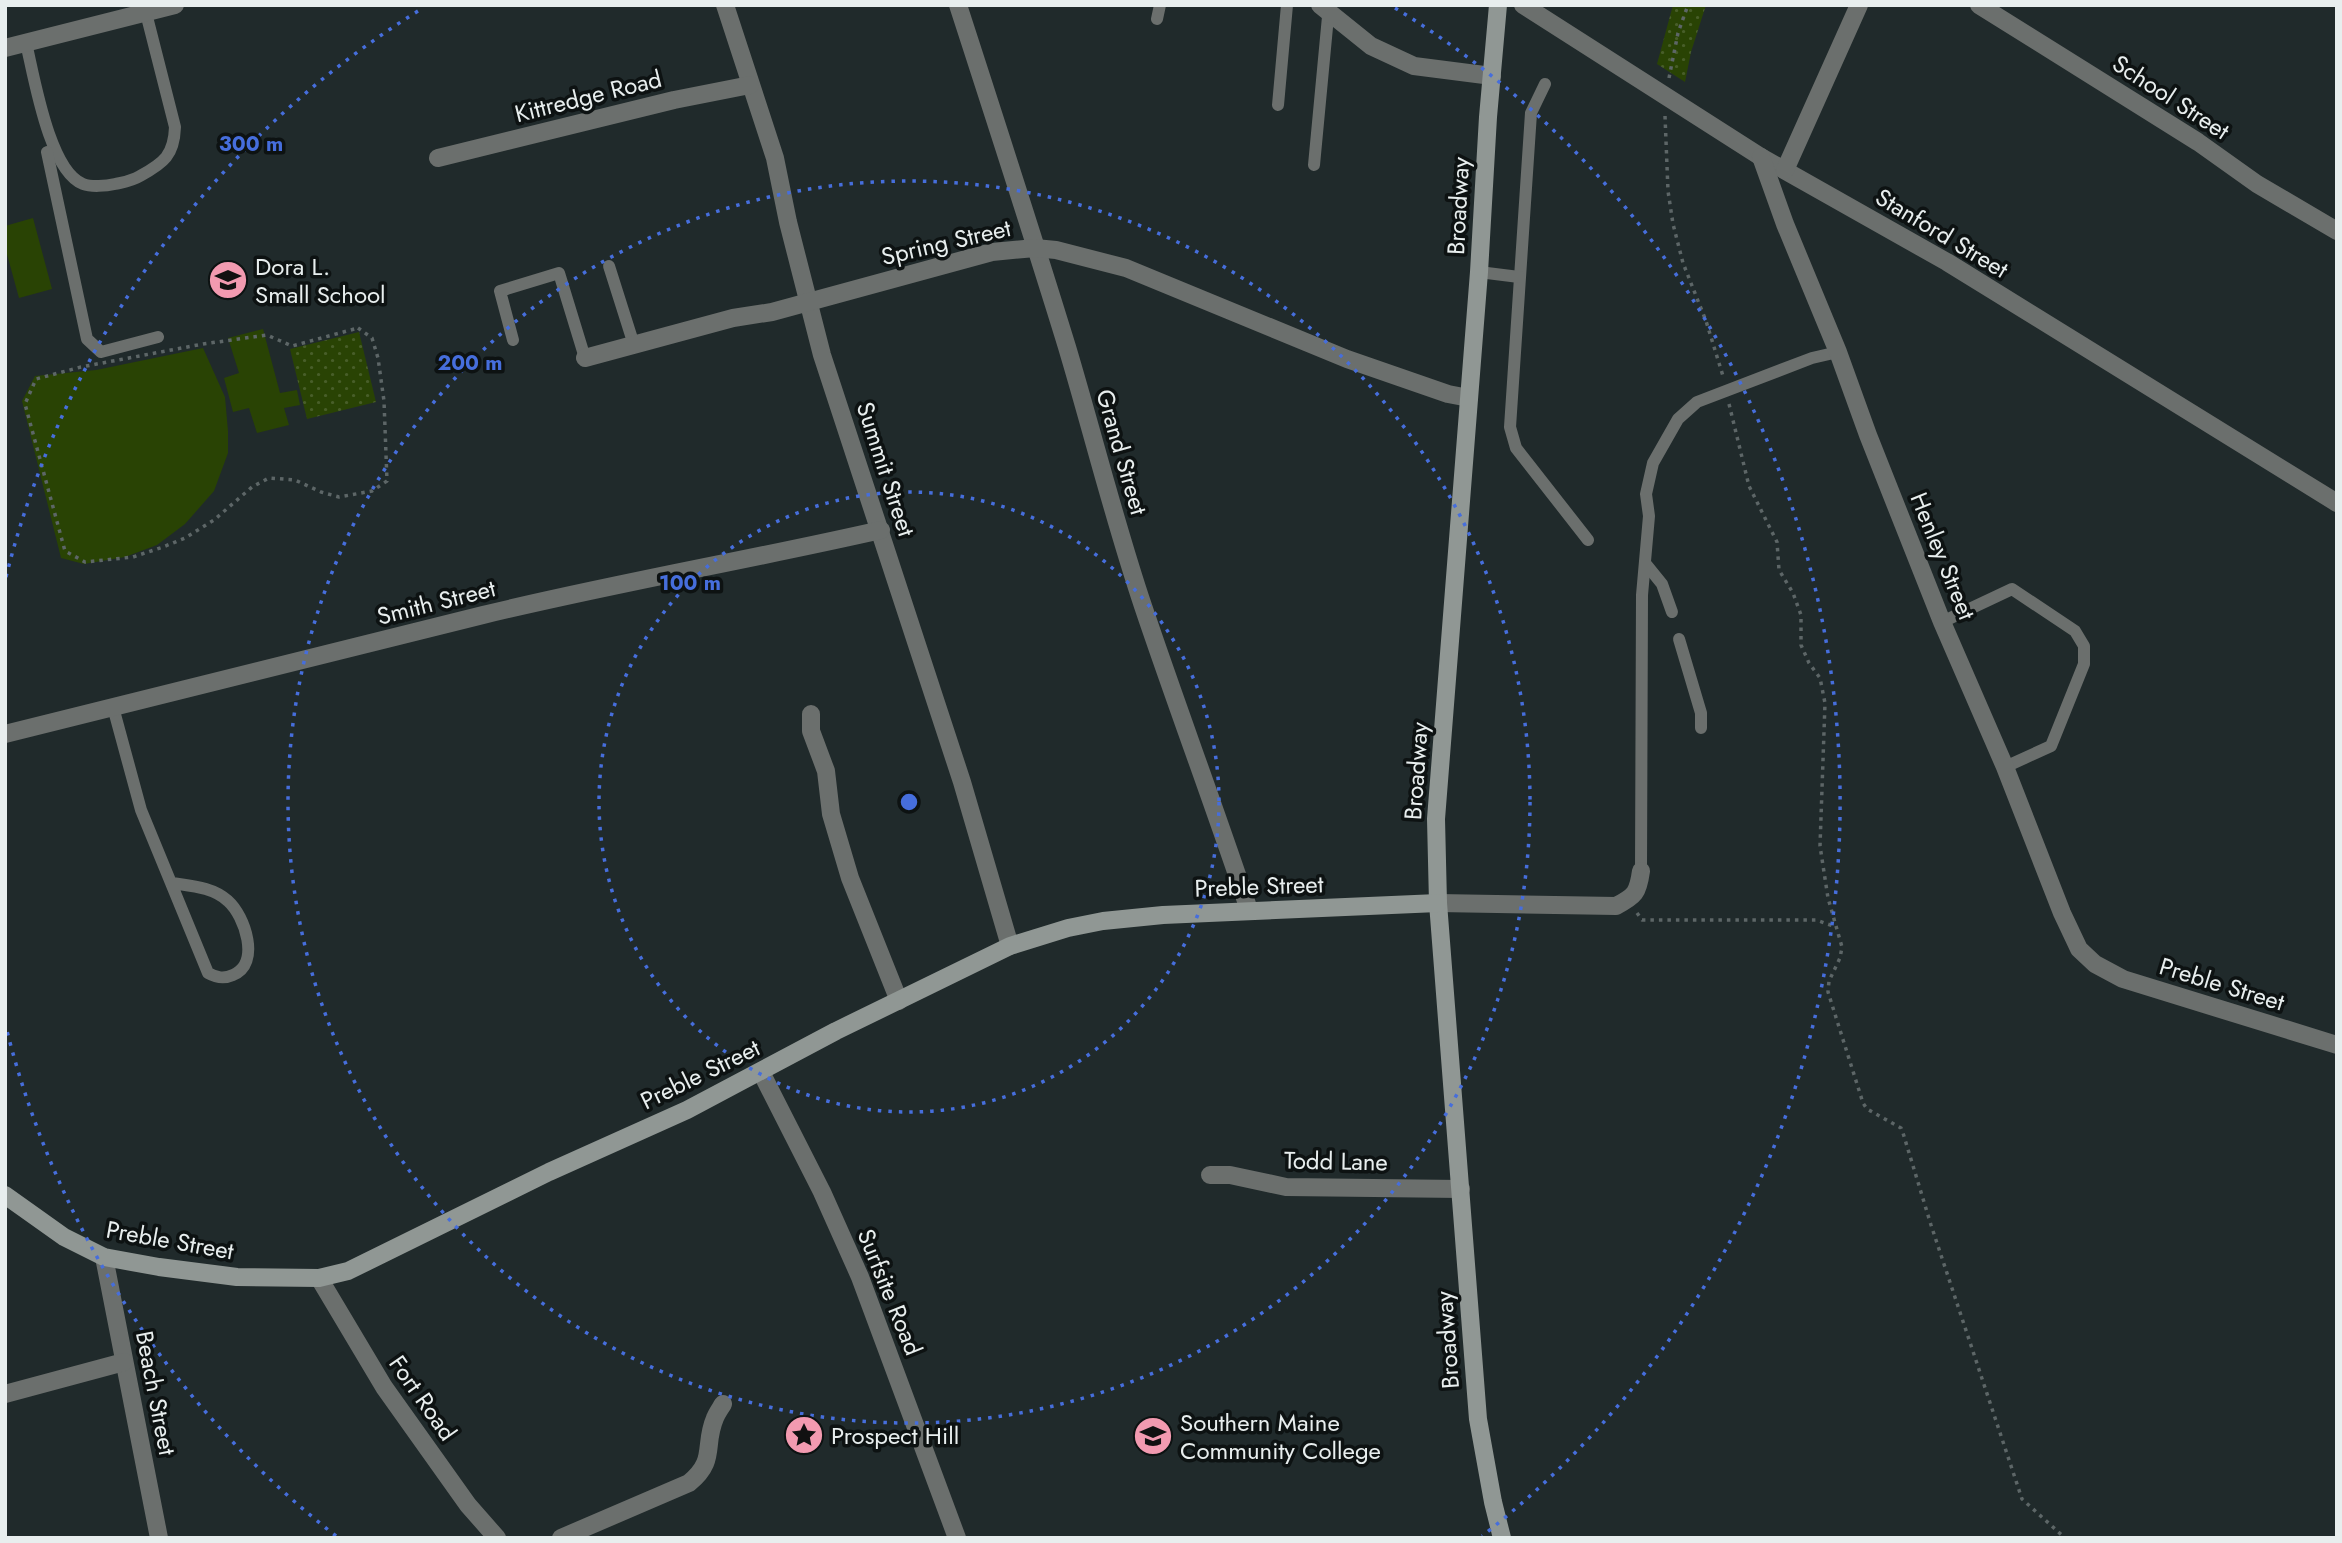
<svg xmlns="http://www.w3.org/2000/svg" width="2342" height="1543" font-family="Jost,sans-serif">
	<defs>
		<pattern id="grass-dots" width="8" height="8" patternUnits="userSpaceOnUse" patternTransform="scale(1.75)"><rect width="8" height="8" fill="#294304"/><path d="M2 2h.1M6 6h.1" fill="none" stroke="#485e29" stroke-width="1.8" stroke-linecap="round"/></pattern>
	</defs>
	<rect width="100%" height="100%" fill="#202a2b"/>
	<g fill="url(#grass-dots)">
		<polygon points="1673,5 1706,5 1691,52 1685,82 1657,64"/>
		<polygon points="359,332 376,402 307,419 290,349"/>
	</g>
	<g fill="#294304">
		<polygon points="33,218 52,289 19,298 5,247 5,226"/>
		<polygon points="263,329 280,393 297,390 300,405 284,408 289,425 257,433 249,408 233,412 224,378 239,373 228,338"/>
		<polygon points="203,348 225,397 228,431 228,453 214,491 185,524 157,545 125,557 84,564 61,558 22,401 35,376 96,370"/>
	</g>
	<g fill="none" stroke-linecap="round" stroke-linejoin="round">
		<g stroke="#5d6667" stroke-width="3.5" stroke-dasharray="3.5 5" stroke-linecap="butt">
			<polyline points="1669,78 1678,33 1688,5"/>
			<polyline points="1665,116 1668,191 1673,224 1683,263 1706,321 1723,376"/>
			<polygon points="358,328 372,338 378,358 384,401 387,481 372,491 339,497 321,492 295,480 269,478 252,487 214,520 185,538 163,547 133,557 85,562 65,551 25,404 36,379 81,367 203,344 267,335 292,346"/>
			<polyline points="1729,404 1749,486 1777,542 1779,570 1793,593 1801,615 1801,645 1809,663 1820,678 1825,703 1820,846 1828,898 1842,947 1840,958 1829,981 1828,992 1863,1103 1867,1109 1901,1128 1903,1133 1931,1225 2022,1499 2065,1538"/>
			<polyline points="1637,913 1642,920 1816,920 1836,927"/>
		</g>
		<g stroke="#6b6f6d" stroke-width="12">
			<polyline points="1157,19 1160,5"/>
			<path d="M26 43C34 76 49 171 83 184 91 187 106 186 115 184 124 182 132 181 140 176 164 163 174 155 175 127L146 13"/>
			<polyline points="1545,84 1531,113 1510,427 1516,448 1588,540"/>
			<polyline points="1278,105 1287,5"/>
			<polyline points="47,152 87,339 101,352 158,337"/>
			<polyline points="1314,165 1329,6"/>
			<polyline points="609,266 634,345"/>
			<polyline points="1479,272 1519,277"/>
			<polyline points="513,340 500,291 559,273 585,358"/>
			<polyline points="1645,563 1662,584 1672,612"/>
			<polyline points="1942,622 2012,589 2075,631 2084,646 2084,664 2051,746 2005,767"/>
			<polyline points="1679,639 1701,713 1701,728"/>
			<path d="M113 707 141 810 208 973C217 978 224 979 233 975 261 964 245 916 228 901 213 887 191 886 172 883"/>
			<polyline points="1641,871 1642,595 1649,516 1646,494 1653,463 1678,419 1697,402 1812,358 1838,352"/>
		</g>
		<g stroke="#6b6f6d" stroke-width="18">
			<polyline points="725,5 775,158 788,222 822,355 962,782 1010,946"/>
			<path d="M958 5C995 119 1032 233 1067 347 1093 434 1114 520 1143 606 1177 707 1215 808 1249 910"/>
			<polyline points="1320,5 1371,46 1414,66 1492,76"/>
			<polyline points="1523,5 1761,157 1947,262 2337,503"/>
			<polyline points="1979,5 2198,142 2257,184 2337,231"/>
			<polyline points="5,48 175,5"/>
			<polyline points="1761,157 1785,224 1838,352 1868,435 1942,622 2005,767 2062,913 2079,949 2095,964 2123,979 2337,1045"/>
			<polyline points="438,158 674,100 750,85"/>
			<polyline points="1785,170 1859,5"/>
			<polyline points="585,358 733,318 772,312 992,252 1035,248 1056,250 1126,268 1347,359 1448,394 1469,398"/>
			<polyline points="811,714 811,731 826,771 831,814 850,878 899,1001"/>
			<path d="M5 734C164 694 323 654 483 615 615 583 749 560 881 530"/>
			<path d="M1438 903 1616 906C1635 896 1638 893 1641 871"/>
			<polyline points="761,1072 822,1192 860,1277 957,1538"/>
			<polyline points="1210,1175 1230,1175 1286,1187 1461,1189"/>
			<polyline points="104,1257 159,1538"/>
			<polyline points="319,1278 384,1387 468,1505 497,1538"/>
			<polyline points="5,1394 124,1362"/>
			<path d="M561 1538 689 1483C717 1460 703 1446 715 1418 717 1413 720 1409 723 1404"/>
		</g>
		<g stroke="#909794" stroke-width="18">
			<polyline points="1498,5 1488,117 1479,272 1436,819 1438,903 1478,1419 1493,1502 1502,1538"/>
			<polyline points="5,1195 64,1237 104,1257 159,1267 237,1277 319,1278 348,1271 549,1172 687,1110 836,1031 1010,946 1068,928 1103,921 1163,915 1438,903"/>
		</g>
	</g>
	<g fill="none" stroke="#466edc" stroke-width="3.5" stroke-dasharray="3.5 7">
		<circle cx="909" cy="802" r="310"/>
		<circle cx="909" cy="802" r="621"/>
		<path d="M336 1536A931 931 0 0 1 6 1027M6 577A931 931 0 0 1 423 8M1395 8A931 931 0 0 1 1482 1536"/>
	</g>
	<defs>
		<g id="school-disc" transform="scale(2.0125)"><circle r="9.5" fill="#f29ab0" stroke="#0d1212"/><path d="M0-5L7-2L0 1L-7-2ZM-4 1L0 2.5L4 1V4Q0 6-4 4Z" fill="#111"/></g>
		<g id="sight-disc" transform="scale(2.0125)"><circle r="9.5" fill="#f29ab0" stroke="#0d1212"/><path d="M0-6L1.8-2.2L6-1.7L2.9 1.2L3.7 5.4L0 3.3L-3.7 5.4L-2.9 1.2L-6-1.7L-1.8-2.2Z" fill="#111"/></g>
		<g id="university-disc" transform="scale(2.0125)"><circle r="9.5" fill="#f29ab0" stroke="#0d1212"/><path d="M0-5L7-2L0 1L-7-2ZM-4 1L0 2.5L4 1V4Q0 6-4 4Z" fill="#111"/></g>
	</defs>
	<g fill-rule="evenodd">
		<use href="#school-disc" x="228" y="280"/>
		<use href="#sight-disc" x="804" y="1435"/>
		<use href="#university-disc" x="1153" y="1436"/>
	</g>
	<g text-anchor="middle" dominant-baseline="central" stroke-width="7" stroke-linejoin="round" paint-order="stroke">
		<g font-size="24" fill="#e8eeee" stroke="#0d1212">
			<text transform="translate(588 96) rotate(-14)">Kittredge Road</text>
			<text transform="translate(2171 97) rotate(33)">School Street</text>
			<text transform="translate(1458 206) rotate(-87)">Broadway</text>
			<text transform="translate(1942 233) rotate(31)">Stanford Street</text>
			<text transform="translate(946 242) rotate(-13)">Spring Street</text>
			<text transform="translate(1122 452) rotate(74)">Grand Street</text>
			<text transform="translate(886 469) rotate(72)">Summit Street</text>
			<text transform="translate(1943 556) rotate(68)">Henley Street</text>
			<text transform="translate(436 602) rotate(-14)">Smith Street</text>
			<text transform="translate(1416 771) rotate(-86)">Broadway</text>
			<text transform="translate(1259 886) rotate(-2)">Preble Street</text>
			<text transform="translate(2222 984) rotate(17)">Preble Street</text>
			<text transform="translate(700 1074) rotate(-26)">Preble Street</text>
			<text transform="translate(1336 1161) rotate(1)">Todd Lane</text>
			<text transform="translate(170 1240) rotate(10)">Preble Street</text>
			<text transform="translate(890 1292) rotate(68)">Surfsite Road</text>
			<text transform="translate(1447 1340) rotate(-94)">Broadway</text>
			<text transform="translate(156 1393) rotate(79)">Beach Street</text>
			<text transform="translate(423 1398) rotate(55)">Fort Road</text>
		</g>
		<g font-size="24" fill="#e8eeee" stroke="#0d1212" text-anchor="start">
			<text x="255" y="266">Dora L.<tspan x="255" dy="28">Small School</tspan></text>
			<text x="1180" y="1422">Southern Maine<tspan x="1180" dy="28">Community College</tspan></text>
			<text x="831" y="1435">Prospect Hill</text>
		</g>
	</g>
	<circle cx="909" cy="802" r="10" fill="#466edc" stroke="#0d1212" stroke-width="3.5"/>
	<g font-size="21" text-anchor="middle" font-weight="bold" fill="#466edc" stroke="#0d1212" stroke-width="7" stroke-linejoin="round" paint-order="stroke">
		<text x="251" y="151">300 m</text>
		<text x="470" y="370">200 m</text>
		<text x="690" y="590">100 m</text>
	</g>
	<rect width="2342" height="1543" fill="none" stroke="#e8eeee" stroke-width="14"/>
</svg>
